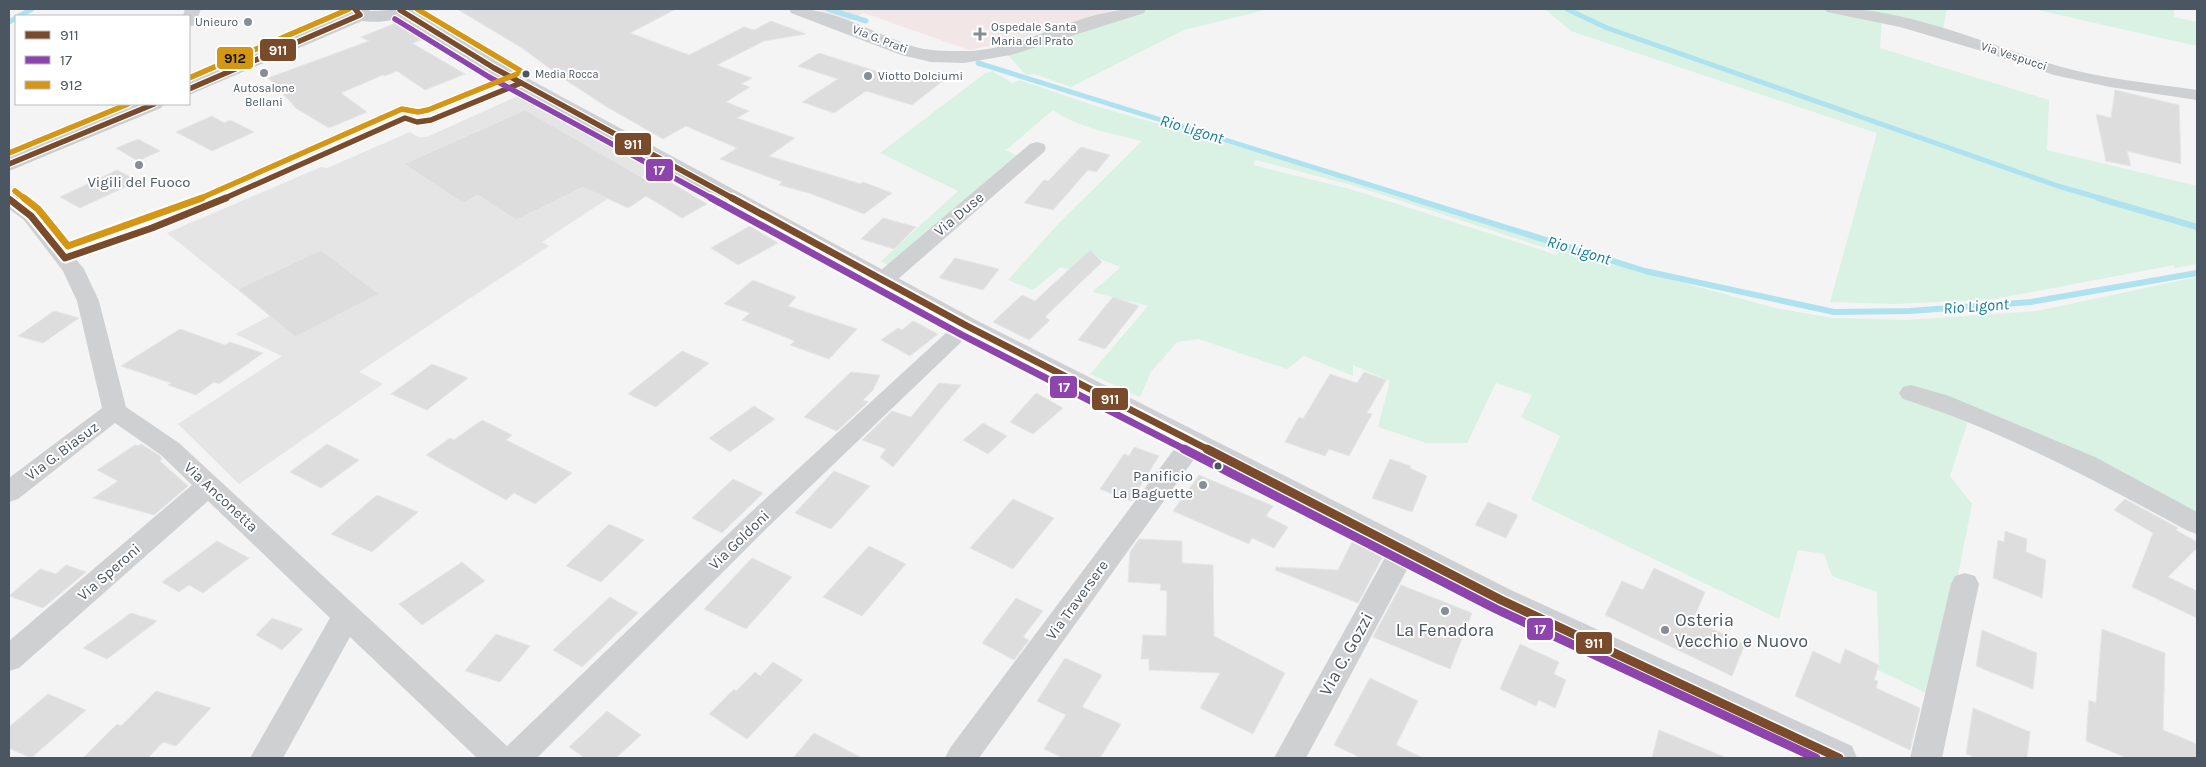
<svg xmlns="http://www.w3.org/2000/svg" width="2206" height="767" font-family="Karla,sans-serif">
	<rect width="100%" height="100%" fill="#f4f4f4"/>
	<polygon fill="#e6e5e6" points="533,89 665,161 542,242 549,246 359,372 383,384 239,484 178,424 282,356 235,334 270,316 167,233 321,167 327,168 410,132 418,137 427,137"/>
	<polygon fill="#f1e7e6" points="816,9 1116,9 1014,41 969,50 864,13 849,21"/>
	<g fill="#d9f2e3" fill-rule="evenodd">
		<polygon points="1147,9 1269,9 1184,30 1071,87 1034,74 1026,75 1006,53"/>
		<polygon points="1545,9 1947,9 1942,34 1882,19 1880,48 2049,100 2047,150 2197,186 2197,264 2175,268 2174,265 1995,299 1895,304 1830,302 1877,133 1571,31"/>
		<polygon points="2033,9 2174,9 2174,17 2197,22 2197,46"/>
		<path d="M992 71 1012 83 1020 80 1092 105 1324 171 1622 266 1775 308 1832 318 1907 320 2037 311 2197 277V524L1970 415 1950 476 1972 504 1934 697 1878 670 1879 665 1877 592 1832 576 1824 554 1798 550 1779 619 1531 500 1560 436 1521 417 1532 395 1496 383 1467 443H1426L1378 427 1390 381 1353 365V376L1304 356 1287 369 1199 339 1177 342 1151 372 1140 397 1090 374 1148 306 1092 292 1121 267 1097 258 1076 271 1061 267 1033 290 1008 280 1059 223 1142 141C1112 134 1079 128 1053 110L1006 150 1020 157 888 265 881 261 958 191 880 153 984 74ZM1256 160 1355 186 1558 252 1557 255 1350 189 1253 165Z"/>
	</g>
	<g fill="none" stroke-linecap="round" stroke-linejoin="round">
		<g stroke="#aee2f0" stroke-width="5">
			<polyline points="828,9 866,21"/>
			<polyline points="1567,9 1607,28 2058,186 2103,199"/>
			<polyline points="19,16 32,9"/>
			<polyline points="9,22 16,18"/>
			<polyline points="978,63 1415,199"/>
		</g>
		<g stroke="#aee2f0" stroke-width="6">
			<polyline points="1411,198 1645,271 1834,312 1910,311 2031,302 2197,273"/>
			<polyline points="2098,198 2197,227"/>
		</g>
	</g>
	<g fill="#ddddde" stroke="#e5e6e7">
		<polygon points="457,9 676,9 630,33 689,55 744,27 754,30 771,21 806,34 764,41 717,65 752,78 741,84 750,87 726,102 749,111 737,118 795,138 769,156 861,184 863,182 892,193 864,214 809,193 779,185 782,182 720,159 737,148 686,126 663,139 607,107 564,79 522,48"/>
		<polygon points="396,23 424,39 412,43 465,74 425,90 397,71 385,76 383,75 341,93 367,112 329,128 297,109 268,78 369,41 361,37"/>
		<polygon points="819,53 910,82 921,74 944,80 912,105 866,91 834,113 802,102 838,79 798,66"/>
		<polygon points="2115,90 2179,105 2181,164 2127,151 2131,166 2106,161 2096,114 2111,118"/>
		<polygon points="525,110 650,182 660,176 707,204 682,218 646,196 628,208 583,187 516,220 478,195 463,203 404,164"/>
		<polygon points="212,116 224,123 230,120 254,132 212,151 176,132"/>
		<polygon points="138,139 160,151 138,161 116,148"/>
		<polygon points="1081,147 1110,155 1096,172 1088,170 1053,210 1024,203 1044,180 1048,181"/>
		<polygon points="117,170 138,181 80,208 60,197"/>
		<polygon points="883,218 916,227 894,249 861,239"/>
		<polygon points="750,226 778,243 738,265 711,248"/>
		<polygon points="321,250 379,294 295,337 238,289"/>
		<polygon points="1090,250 1102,262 1045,317 1050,320 1029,340 993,322 1022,295 1035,301"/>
		<polygon points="955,258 999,269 983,290 939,278"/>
		<polygon points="753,280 796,297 788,306 857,329 829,359 790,345 795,341 742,320 750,313 724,304"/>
		<polygon points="1113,297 1139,306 1105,349 1078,340"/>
		<polygon points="54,311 79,318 43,343 18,336"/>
		<polygon points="913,321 938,334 910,356 881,340 898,328 902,330"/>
		<polygon points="180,329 225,345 230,342 263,353 219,384 214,382 196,395 168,385 171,383 121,366"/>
		<polygon points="682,351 709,363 656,407 628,394"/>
		<polygon points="432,364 468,378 427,410 391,394"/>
		<polygon points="851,372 880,375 873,390 863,400 868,402 837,431 804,417"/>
		<polygon points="1364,372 1386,380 1367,413 1372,414 1349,456 1329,449 1325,456 1285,442 1299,417 1303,419 1330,374 1357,383"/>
		<polygon points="939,383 961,385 893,467 880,457 886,449 862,440 892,411 911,417"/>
		<polygon points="1036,393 1063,408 1033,434 1010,422"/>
		<polygon points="754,406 775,419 730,452 709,438"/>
		<polygon points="482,420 512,435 506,440 572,473 535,504 514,493 506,500 426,455 450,438 454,440"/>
		<polygon points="983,423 1007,436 988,454 963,440"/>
		<polygon points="141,444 160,456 162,459 160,461 188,486 154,515 93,498 118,481 97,470 135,445 138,446"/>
		<polygon points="327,444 359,460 321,488 290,472"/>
		<polygon points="1134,447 1159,456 1131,501 1100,489 1124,454 1129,456"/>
		<polygon points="1390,459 1411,466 1410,468 1427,476 1412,512 1372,498"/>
		<polygon points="834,471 870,486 831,529 795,513"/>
		<polygon points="1199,475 1273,506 1266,516 1288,527 1274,548 1252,538 1249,544 1173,511"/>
		<polygon points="733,479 763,493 722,533 692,518"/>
		<polygon points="377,495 418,512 372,552 331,534"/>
		<polygon points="1013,499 1054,518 1013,569 970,548"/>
		<polygon points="2125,499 2178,528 2176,530 2197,542 2197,548 2168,577 2197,591 2197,618 2132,587 2153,533 2114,510"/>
		<polygon points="1488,502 1518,515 1506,538 1475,525"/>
		<polygon points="609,524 644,540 601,582 566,566"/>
		<polygon points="2005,531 2027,539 2026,552 2046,560 2042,598 1993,578 1998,540 2004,542"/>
		<polygon points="1139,539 1182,541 1182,563 1213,565 1214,636 1285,673 1253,734 1200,708 1220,673 1149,670 1149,659 1141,659 1143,635 1166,636 1167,591 1160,590 1161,584 1128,582 1130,552"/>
		<polygon points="217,541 249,558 203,593 189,585 179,592 162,582"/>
		<polygon points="1352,542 1383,556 1358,603 1275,570 1276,567 1338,570"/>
		<polygon points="869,546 906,564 862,616 823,597"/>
		<polygon points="752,558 792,577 746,629 704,609"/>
		<polygon points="462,562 485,581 422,625 399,604"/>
		<polygon points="66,565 86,572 43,608 9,596 40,569 56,574"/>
		<polygon points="1654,568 1705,592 1693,620 1745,644 1732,676 1605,615 1622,581 1643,590"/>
		<polygon points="1401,585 1472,613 1450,669 1373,637"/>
		<polygon points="610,597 638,613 582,667 553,650"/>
		<polygon points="1016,598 1043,611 1023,637 1029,640 1014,660 982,643"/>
		<polygon points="131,613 157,621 107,659 83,648"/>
		<polygon points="272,618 303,629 282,650 256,635"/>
		<polygon points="2102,629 2165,653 2163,730 2197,744 2197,758 2127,758 2086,741 2089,700 2096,703"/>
		<polygon points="1982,630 2037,653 2033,689 1976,666"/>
		<polygon points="496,634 530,646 500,682 465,671"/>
		<polygon points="1520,644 1559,662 1554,674 1566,680 1555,708 1539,700 1536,706 1500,689"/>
		<polygon points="1845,649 1879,665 1874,680 1878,681 1876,688 1920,708 1910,750 1795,696 1813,651 1840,664"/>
		<polygon points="1065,658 1102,675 1082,707 1121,724 1100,758 1063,758 1044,749 1066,715 1037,701"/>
		<polygon points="773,662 803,680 747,739 709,714 734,689 736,691 755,672 760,676"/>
		<polygon points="1370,678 1418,701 1396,745 1423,758 1361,758 1334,745"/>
		<polygon points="156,691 211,708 176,746 163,742 148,758 83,758 117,724 121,726"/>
		<polygon points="48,694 86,710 31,758 9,748 9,727"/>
		<polygon points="1973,708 2030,732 2027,758 1976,758 1966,754"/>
		<polygon points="607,711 641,735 616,758 585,758 569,747"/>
		<polygon points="1659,730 1727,758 1652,758"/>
		<polygon points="814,733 862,758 793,758"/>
	</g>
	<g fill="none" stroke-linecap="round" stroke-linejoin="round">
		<g fill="#ced0d2" fill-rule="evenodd">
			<polygon points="185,9 201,9 195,25 189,27 189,16 183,16"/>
			<path d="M1825 9C1898 4 1988 45 2058 66 2103 79 2151 83 2197 90V100L2110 87 2054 75 1978 50 1900 27 1827 12Z"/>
			<polygon points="1037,142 1044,144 1046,148 1044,152 890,286 882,288 874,286 871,281 874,276 1030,144"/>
			<polygon points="9,193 16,195 38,212 84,269 99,301 126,407 179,443 507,746 749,514 959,321 967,319 975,321 978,326 767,528 537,758 477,758 350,637 283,758 250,758 330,618 208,501 19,668 9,671 9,641 192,485 161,455 115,423 18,499 9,502 9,478 102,408 77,301 63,271 24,220 9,209"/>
			<path d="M1911 385 1949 396 2095 457 2197 512V534L2188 531C2096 481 2002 430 1903 399L1899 393 1903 387Z"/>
			<polygon points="1193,433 1202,436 1205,442 1202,448 979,758 945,758 950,748 1184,436"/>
			<polygon points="1403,540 1413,543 1417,551 1306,758 1274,758 1393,543"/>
			<polygon points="1965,573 1975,576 1979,584 1942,758 1910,758 1951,584 1955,576"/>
		</g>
		<path fill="#ced0d2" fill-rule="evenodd" d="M789 9C831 6 872 33 912 46 928 51 945 51 961 51 1025 52 1083 5 1146 9L1144 13 1011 55 964 63 931 62 901 55 791 13Z"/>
		<polygon fill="#ced0d4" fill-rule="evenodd" points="392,9 411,9 501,64 976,320 1513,591 1852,746 1857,758 1802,758 1489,609 958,332 487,72 393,14"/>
		<g fill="#caced1" fill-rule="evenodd">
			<path d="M346 9H365L371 11 411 9C402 22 376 23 362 21L189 95V82L349 13Z"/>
			<polygon points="137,104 164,104 161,108 9,171 9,156"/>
		</g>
		<g stroke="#fff" stroke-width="8">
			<g id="bus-1-far2">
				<polyline points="402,9 400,10 494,68 734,199"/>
				<polyline points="189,89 360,15 355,9"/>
				<polyline points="9,164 154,104"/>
				<polyline points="223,199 405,118 417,122 431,120 521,83"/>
			</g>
		</g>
		<g stroke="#fff" stroke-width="11">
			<g id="bus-1-far1">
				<polyline points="732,198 967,326 1209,450"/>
				<polyline points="9,199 31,216 65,258 152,228 226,198"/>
			</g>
		</g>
		<g stroke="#fff" stroke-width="12">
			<polyline id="bus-1" points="1207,449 1501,600 1839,758"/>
		</g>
		<g stroke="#fff" stroke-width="8">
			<polyline id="bus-2-far2" points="395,19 489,77 713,199"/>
		</g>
		<g stroke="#fff" stroke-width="11">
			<polyline id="bus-2-far1" points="711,198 962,335 1186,450"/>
		</g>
		<g stroke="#fff" stroke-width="12">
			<polyline id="bus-2" points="1184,449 1496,609 1816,758"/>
		</g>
		<g stroke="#fff" stroke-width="8">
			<g id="bus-3-far1">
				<polyline points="417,9 526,74"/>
				<polyline points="189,78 349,9"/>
				<polyline points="9,153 128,104"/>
				<polyline points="15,191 25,199"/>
				<polyline points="199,199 402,109 418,112 428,110 517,74"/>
			</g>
		</g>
		<g stroke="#fff" stroke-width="11">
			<polyline id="bus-3" points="24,198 38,209 68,246 202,198"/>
		</g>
		<use href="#bus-1-far2" stroke="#7a4b2a" stroke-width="5.5"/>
		<use href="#bus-1-far1" stroke="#7a4b2a" stroke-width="7"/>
		<use href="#bus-1" stroke="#7a4b2a" stroke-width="9"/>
		<use href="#bus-2-far2" stroke="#8e44ad" stroke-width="5.5"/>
		<use href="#bus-2-far1" stroke="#8e44ad" stroke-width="7"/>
		<use href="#bus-2" stroke="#8e44ad" stroke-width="9"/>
		<use href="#bus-3-far1" stroke="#d49613" stroke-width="5.5"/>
		<use href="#bus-3" stroke="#d49613" stroke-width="7"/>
	</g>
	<g fill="#868d94" stroke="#fff" stroke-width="2">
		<circle cx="248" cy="22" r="5"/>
		<path d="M977.5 26.5h5v5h5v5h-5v5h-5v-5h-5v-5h5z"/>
		<circle cx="264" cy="73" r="5"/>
		<circle cx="868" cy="76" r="5"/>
		<circle cx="139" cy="165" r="5"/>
		<circle cx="1203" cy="485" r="5"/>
		<circle cx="1445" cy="611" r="5"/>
		<circle cx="1665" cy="630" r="5"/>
	</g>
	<g fill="#4a5661" stroke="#fff" stroke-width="2">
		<circle cx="526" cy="74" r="4.5"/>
		<circle cx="1218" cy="466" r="4.5"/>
	</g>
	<g text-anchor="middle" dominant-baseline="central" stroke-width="4" stroke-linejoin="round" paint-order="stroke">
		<g font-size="11" fill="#4a5661" stroke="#fff" text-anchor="start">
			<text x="535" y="74">Media Rocca</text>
		</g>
		<g font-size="12" fill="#4a5661" stroke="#fff" text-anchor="start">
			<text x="238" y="22" text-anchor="end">Unieuro</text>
			<text x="991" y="27">Ospedale Santa<tspan x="991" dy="14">Maria del Prato</tspan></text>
			<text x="878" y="76">Viotto Dolciumi</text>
			<text x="264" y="88" text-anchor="middle">Autosalone<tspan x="264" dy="14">Bellani</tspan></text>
		</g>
		<g font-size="12" fill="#4a5661" stroke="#fff">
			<text transform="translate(880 39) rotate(21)">Via G. Prati</text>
			<text transform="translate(2014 56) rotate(18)">Via Vespucci</text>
		</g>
		<g font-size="15" fill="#4a5661" stroke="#fff">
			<text x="139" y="182">Vigili del Fuoco</text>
			<text x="1193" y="476" text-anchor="end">Panificio<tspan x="1193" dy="17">La Baguette</tspan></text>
		</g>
		<g font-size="15" fill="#4a5661" stroke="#fff">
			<text transform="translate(959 214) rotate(-40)">Via Duse</text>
			<text transform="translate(62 451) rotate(-37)">Via G. Biasuz</text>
			<text transform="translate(221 497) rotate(43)">Via Anconetta</text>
			<text transform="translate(739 540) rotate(-44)">Via Goldoni</text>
			<text transform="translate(109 572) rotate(-41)">Via Speroni</text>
			<text transform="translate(1077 600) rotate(-54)">Via Traversere</text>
		</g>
		<g font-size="16" font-style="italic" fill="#0c7c9b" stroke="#fff">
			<text transform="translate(1192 129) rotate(17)">Rio Ligont</text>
			<text transform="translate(1579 250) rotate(17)">Rio Ligont</text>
			<text transform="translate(1976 306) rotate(-4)">Rio Ligont</text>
		</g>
		<g font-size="18" fill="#4a5661" stroke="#fff" text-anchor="start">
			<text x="1675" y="620">Osteria<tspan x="1675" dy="21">Vecchio e Nuovo</tspan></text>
			<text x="1445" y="630" text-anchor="middle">La Fenadora</text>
		</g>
		<g font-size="18" fill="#4a5661" stroke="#fff">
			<text transform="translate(1346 654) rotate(-61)">Via C. Gozzi</text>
		</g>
	</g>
	<g stroke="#fff" stroke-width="2">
		<rect x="259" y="38" width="38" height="24" rx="5" fill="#7a4b2a"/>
		<rect x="216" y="46" width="38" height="24" rx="5" fill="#d49613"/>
		<rect x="614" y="132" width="38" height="24" rx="5" fill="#7a4b2a"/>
		<rect x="645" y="158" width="29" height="24" rx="5" fill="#8e44ad"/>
		<rect x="1049" y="375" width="29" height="24" rx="5" fill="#8e44ad"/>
		<rect x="1091" y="387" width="38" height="24" rx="5" fill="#7a4b2a"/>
		<rect x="1526" y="617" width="28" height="24" rx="5" fill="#8e44ad"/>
		<rect x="1575" y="631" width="38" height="24" rx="5" fill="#7a4b2a"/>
	</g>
	<g font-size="14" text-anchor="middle" font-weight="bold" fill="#fff">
		<text x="278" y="55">911</text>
		<text x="633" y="149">911</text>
		<text x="659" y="175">17</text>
		<text x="1064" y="392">17</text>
		<text x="1110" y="404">911</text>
		<text x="1540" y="634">17</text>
		<text x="1594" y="648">911</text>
	</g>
	<g font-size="14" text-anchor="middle" font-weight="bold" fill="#111">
		<text x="235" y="63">912</text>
	</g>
	<rect width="2206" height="767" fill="none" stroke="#4a5661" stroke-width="20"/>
	<rect x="15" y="15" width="175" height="90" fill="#ffffff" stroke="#b7bbc0"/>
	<rect x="25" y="31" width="25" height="8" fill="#7a4b2a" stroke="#b7bbc0"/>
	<text x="60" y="40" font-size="15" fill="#4a5661">911</text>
	<rect x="25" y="56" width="25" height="8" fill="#8e44ad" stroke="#b7bbc0"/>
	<text x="60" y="65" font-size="15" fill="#4a5661">17</text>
	<rect x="25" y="81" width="25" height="8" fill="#d49613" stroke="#b7bbc0"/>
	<text x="60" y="90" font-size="15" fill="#4a5661">912</text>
</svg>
